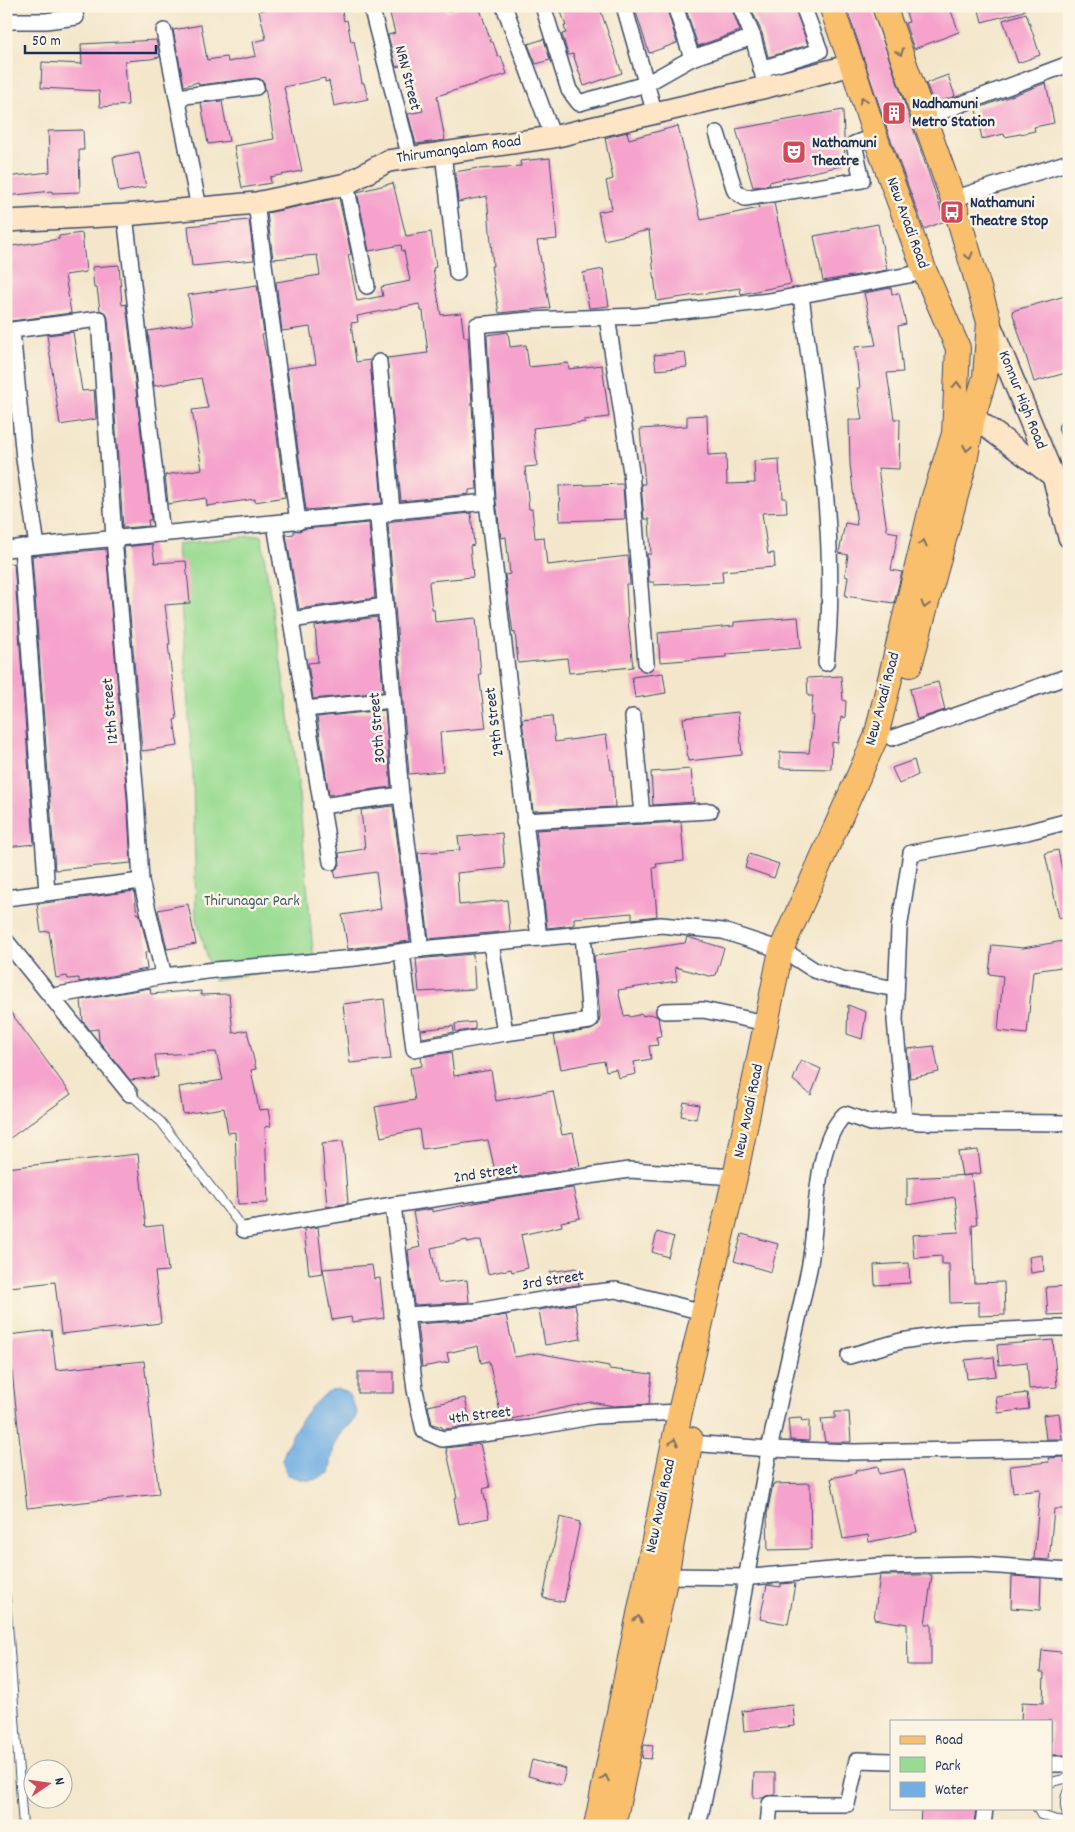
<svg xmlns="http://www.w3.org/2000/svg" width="1075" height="1832" font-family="Dekko,sans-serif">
	<rect width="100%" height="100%" fill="#fcf5e5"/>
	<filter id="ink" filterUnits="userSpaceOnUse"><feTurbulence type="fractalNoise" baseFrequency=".02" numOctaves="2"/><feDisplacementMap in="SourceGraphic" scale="10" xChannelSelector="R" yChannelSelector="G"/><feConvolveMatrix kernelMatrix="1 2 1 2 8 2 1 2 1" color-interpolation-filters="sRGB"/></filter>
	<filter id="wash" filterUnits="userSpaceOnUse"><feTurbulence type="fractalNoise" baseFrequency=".0096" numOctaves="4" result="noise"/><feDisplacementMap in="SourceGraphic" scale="20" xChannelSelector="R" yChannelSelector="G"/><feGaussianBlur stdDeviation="1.12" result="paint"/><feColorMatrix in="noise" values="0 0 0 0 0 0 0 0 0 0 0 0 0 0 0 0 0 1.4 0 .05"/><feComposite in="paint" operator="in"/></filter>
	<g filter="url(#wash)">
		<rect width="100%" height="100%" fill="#f3e6ca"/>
		<polygon fill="#99db92" stroke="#5a8578" points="261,535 296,761 314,963 214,980 196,918 193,776 177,544"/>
		<path fill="#70aee3" stroke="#466ea0" d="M337 1389 348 1393 357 1412C354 1426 345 1426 338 1437 332 1448 332 1461 329 1473 312 1483 305 1482 287 1474L282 1460C290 1435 310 1397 337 1389Z"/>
		<g id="blocks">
			<g fill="#f5a2cc">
				<polygon points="279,6 341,6 344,21 347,20 351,42 354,41 362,83 364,83 368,99 334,106 329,81 325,82 325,78 284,87 302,171 270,177 271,183 242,188 234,146 274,139 264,82 260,79 255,78 199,85 198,82 184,86 173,30 201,25 207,60 227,57 228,62 256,56 253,42 266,39 259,11"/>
				<polygon points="388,6 446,6 447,12 466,6 479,6 491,42 493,42 498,57 501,56 507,74 437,96 445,140 416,144 408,114 423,111 410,63 396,67 388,35 395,33"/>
				<polygon points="559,6 599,6 622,73 584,86 573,54 568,55 562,34 566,33 564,26 566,26"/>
				<polygon points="634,6 666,6 677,43 649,53"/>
				<polygon points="685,6 731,6 740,31 698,46"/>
				<polygon points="750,6 794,6 808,45 768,57 762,33"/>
				<polygon points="846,6 871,6 945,221 924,229 888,132"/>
				<polygon points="904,6 949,6 959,32 914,49 905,23 909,22"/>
				<polygon points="978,6 1024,6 1024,11 982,22"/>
				<polygon points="1026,13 1040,55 1018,63 1003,20"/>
				<polygon points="544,39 550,60 536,64 528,44"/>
				<polygon points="156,40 160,57 150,59 125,61 128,105 100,107 99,91 41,88 42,62 82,64 81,44"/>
				<polygon points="948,75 955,96 934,104 926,83"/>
				<polygon points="1046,83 1054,123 1034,127 1035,131 1005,137 1004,134 982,139 976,109"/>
				<polygon points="222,101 229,141 208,144 201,103"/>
				<polygon points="843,110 845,165 769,182 770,185 753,187 736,129"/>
				<polygon points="678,126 701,220 759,208 758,205 774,203 791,284 741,294 740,288 657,301 649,230 604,240 598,212 612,209 606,181 613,179 605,138 627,132 629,139"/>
				<polygon points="83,130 84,150 79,150 80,192 52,193 52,191 6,196 6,177 50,172 48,131"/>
				<polygon points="139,152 146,187 119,192 113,157"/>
				<polygon points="550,158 557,239 537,241 550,308 499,313 491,266 493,266 487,196 458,202 455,172 478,168 478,169 521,166 520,161"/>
				<polygon points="393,183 406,236 431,232 436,267 433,268 441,315 461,313 464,337 468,337 477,489 469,490 469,494 401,501 387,358 428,353 423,311 421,311 419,304 357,316 358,322 351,323 356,362 370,360 382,503 306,510 287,368 316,364 310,327 282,331 276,282 320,275 317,255 273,259 267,213 339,198 351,254 348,255 357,301 383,296 381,287 410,281 404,251 402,251 401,245 369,251 357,192"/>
				<polygon points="249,220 254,260 192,266 188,226"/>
				<polygon points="878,224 887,270 823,281 814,236"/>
				<polygon points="82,233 86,272 65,275 71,313 11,321 6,323 6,247 59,239 59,236"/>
				<polygon points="119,265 122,305 126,304 151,520 148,520 149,526 123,528 108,318 106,313 100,310 97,288 94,288 92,267"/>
				<polygon points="603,269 609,306 589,308 583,273"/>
				<polygon points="257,285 264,334 262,335 267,359 285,497 255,502 255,499 207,506 206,498 168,504 165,475 202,469 192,410 208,408 201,378 154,386 148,331 193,324 188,295"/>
				<polygon points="891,288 892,294 899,293 906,324 898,326 903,372 887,373 894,419 900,419 899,469 878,468 887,531 898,533 891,570 902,572 894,603 845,596 848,577 845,576 848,555 839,553 845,523 857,525 850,464 849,420 862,420 857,388 860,388 855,347 876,345 864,293"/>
				<polygon points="1069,295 1069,372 1034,382 1012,311"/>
				<polygon points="73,332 82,391 94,390 96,419 60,425 47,335"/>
				<polygon points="508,332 510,347 526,345 529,367 568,363 569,369 602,365 609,417 584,420 585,422 533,428 537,466 525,467 529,509 532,509 535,538 544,537 547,565 628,556 630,584 626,584 628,621 633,667 569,673 567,658 518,663 515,632 513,633 505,575 510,574 506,537 501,538 496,501 487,335"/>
				<polygon points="685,352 687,367 656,370 654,355"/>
				<polygon points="707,415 708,455 726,454 727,484 755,483 754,461 779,459 780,483 782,483 783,498 786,498 787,512 762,513 768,554 774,553 775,567 722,571 723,582 654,585 654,582 649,582 647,554 651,554 649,519 644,519 641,484 645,484 640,429 687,426 687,416"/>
				<polygon points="623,484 625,519 560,521 559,486"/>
				<polygon points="471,513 474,545 470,546 473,577 430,581 429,583 432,609 434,609 435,622 476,618 481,674 479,674 486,728 440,732 443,771 409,774 388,524 394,521"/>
				<polygon points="369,523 375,598 299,609 286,535 294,534 294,530 299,531 304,529"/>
				<polygon points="152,544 155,563 186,561 190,603 165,605 170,644 168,644 177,719 174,720 178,746 142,751 124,547"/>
				<polygon points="106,549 127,798 131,863 55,870 32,556"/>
				<polygon points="14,563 34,844 6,847 6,564"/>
				<polygon points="377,617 383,692 313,699 308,663 318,662 315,626"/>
				<polygon points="798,617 801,648 726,654 726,657 660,662 658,633 734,626 734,622"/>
				<polygon points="663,673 666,693 635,698 632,677"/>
				<polygon points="841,676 843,700 846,701 845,718 841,717 838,743 832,742 831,769 780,768 780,752 809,753 813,716 811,715 813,696 808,696 807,678"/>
				<polygon points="938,682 945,710 917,719 910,689"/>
				<polygon points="385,710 391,787 329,795 317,717"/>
				<polygon points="738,712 742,755 688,761 683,718"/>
				<polygon points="552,716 555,742 606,735 611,770 613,770 615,807 533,811 522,719"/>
				<polygon points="914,760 918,775 899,784 892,768"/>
				<polygon points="691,769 694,802 653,805 651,772"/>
				<polygon points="393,806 410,941 348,949 342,915 381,909 376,872 336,878 334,870 340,865 339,853 365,849 361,810"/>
				<polygon points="681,822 684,861 656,864 657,867 653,868 657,916 632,919 632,913 574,918 574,925 547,928 536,830"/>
				<polygon points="502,833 505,868 457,873 459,905 507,900 510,931 429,939 418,853 460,850 458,837"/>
				<polygon points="1058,850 1069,903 1069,916 1059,918 1045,853"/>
				<polygon points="749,854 779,864 774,878 745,868"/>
				<polygon points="134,891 137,914 139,913 149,952 145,953 147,969 79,982 79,978 68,979 67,976 56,978 49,931 41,932 37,904"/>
				<polygon points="188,904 196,944 167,949 158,910"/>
				<polygon points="687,937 724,948 716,975 709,976 675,967 677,981 618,990 624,1016 629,1015 630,1017 642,1014 643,1016 651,1014 658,1017 661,1036 656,1037 658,1045 649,1046 651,1059 634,1062 636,1074 618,1078 616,1069 606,1071 604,1061 561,1069 554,1035 591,1030 599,1024 600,1016 594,956 685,943"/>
				<polygon points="1069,940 1069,966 1033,971 1027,1034 998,1031 1003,976 989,974 992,945 1023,948"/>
				<polygon points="473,954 475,989 419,992 416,959"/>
				<polygon points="150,988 151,994 188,991 188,992 201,991 201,995 229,994 233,1033 247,1030 256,1069 251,1070 259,1110 268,1109 271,1126 265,1127 268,1203 238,1204 235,1132 228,1133 224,1108 183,1114 179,1087 223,1080 216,1052 155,1055 158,1077 130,1080 99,1041 98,1029 90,1030 83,1021 81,1000"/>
				<polygon points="384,999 391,1059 350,1063 343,1004"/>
				<polygon points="848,1005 866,1012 862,1039 847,1034"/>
				<polygon points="6,1006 71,1094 6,1141"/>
				<polygon points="475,1022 475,1029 456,1032 455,1024"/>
				<polygon points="453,1026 454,1032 422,1038 421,1030"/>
				<polygon points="934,1046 939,1072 910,1078 907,1049"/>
				<polygon points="451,1052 454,1076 491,1070 496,1101 553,1091 562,1135 573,1133 580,1166 569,1168 569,1169 497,1180 488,1140 422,1149 419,1129 381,1137 375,1107 415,1100 410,1068 422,1066 421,1057"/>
				<polygon points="801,1060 821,1069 811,1095 793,1080"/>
				<polygon points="684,1102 699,1105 696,1119 681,1116"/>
				<polygon points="343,1141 348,1203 327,1207 322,1143"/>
				<polygon points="978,1150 981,1173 962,1176 958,1152"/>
				<polygon points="138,1154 146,1227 163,1225 168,1271 155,1272 161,1323 61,1334 55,1282 10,1287 6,1249 6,1168"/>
				<polygon points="971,1175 977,1224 972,1225 974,1283 1004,1282 1005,1315 979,1316 979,1302 950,1303 949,1264 942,1264 942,1256 914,1258 912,1235 959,1232 955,1197 907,1205 907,1178"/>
				<polygon points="573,1188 580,1218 561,1222 562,1226 521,1235 528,1268 512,1272 511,1269 488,1274 481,1240 468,1243 467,1240 431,1248 438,1283 467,1280 469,1302 414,1305 408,1250 420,1247 413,1212 432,1209 432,1212 489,1200"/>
				<polygon points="318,1227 323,1273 309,1275 304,1229"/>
				<polygon points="657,1232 674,1237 668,1257 652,1252"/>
				<polygon points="742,1234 778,1244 771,1272 734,1261"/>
				<polygon points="1042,1255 1044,1271 1031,1273 1029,1257"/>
				<polygon points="909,1263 910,1283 875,1285 874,1265"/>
				<polygon points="372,1265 374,1279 380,1278 384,1318 352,1322 351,1317 332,1320 323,1269"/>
				<polygon points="576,1268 579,1285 552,1289 550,1272"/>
				<polygon points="1066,1286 1067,1314 1048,1315 1046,1287"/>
				<polygon points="575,1304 581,1339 545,1345 539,1310"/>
				<polygon points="506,1315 515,1357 537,1353 609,1366 609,1369 652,1374 649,1404 614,1406 591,1402 502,1421 489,1361 481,1363 478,1346 447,1353 449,1362 422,1367 417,1324 477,1320"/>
				<polygon points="51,1330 56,1370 144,1361 159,1494 27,1508 8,1335"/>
				<polygon points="1053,1340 1057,1387 1029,1389 1027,1362 999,1365 997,1345"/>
				<polygon points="994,1357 996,1376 967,1379 965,1360"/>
				<rect x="358" y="1372" width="36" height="21"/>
				<polygon points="1027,1393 1029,1409 998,1413 996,1397"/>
				<polygon points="465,1398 471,1426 443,1429 442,1427 432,1424 428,1406"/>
				<polygon points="835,1412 849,1412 851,1442 825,1442 821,1419 835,1418"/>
				<polygon points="1059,1413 1062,1439 1046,1439 1043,1415"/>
				<polygon points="801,1418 802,1421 809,1420 809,1441 790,1440 788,1419"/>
				<polygon points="480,1444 490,1487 483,1489 489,1518 459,1524 454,1498 457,1497 446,1448"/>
				<polygon points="1064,1457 1065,1463 1069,1463 1069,1509 1054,1509 1049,1560 1034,1559 1040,1490 1013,1493 1010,1466 1049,1462 1048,1458"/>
				<polygon points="878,1466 879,1474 904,1469 917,1532 869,1542 868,1535 843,1539 831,1478 856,1473 855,1471"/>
				<polygon points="810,1483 811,1549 768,1550 767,1514 773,1484"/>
				<polygon points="560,1517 580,1522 564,1602 543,1598"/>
				<polygon points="880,1575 932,1575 925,1624 931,1624 931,1665 908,1665 907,1624 874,1619"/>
				<polygon points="1012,1576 1041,1578 1040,1610 1011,1608"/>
				<polygon points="791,1583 795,1584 788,1624 760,1619 767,1585 781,1587 781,1584"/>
				<polygon points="1042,1650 1069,1653 1069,1755 1051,1755 1051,1721 1021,1721 1022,1702 1043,1703 1044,1673 1040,1673"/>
				<polygon points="793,1705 795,1726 744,1731 742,1711"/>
				<polygon points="644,1745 653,1746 651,1759 642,1758"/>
				<polygon points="532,1760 566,1769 562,1785 528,1776"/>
				<polygon points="754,1773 775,1773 775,1795 766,1796 763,1798 753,1798"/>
				<polygon points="921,1808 976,1808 974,1826 920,1826"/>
			</g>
		</g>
	</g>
	<g filter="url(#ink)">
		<use href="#blocks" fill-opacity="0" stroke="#3b4a6e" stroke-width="1"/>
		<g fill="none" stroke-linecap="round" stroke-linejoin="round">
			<g stroke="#3b4a6e" stroke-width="10">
				<g id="lane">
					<polyline points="130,1094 161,1122 244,1230"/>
					<polyline points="6,1597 23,1826"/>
					<polyline points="1051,1782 1069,1778"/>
					<path d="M1069 1789C1063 1798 1064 1810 1069 1819"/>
					<polyline points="1037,1808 1041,1815 1069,1824"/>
				</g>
			</g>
			<g stroke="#3b4a6e" stroke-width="18">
				<g id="street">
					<polyline points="371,6 410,158"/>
					<polyline points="504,6 553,137"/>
					<polyline points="543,6 569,90 579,103 646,84 692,58"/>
					<polyline points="624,6 655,114"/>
					<polyline points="675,6 692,58 753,37 766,87"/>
					<polyline points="740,6 753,37"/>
					<polyline points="6,21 46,21 76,17"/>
					<polyline points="164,31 199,208"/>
					<polyline points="761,69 820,51 803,6"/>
					<polyline points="177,97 256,87"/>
					<polyline points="924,118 1069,64"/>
					<polyline points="717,133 735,191 745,198 862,180 854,144 875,136"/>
					<polyline points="443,153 457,273"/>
					<polyline points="346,184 367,286"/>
					<polyline points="953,199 1069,162"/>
					<polyline points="256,203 298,522"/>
					<polyline points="125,215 162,534"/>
					<path d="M801 295C816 417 839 540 826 663"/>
					<polyline points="607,317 631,472 646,663"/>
					<polyline points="379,362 392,511 378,518 401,795 421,949"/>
					<polyline points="1069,426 1067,428 1069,434"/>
					<polyline points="275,524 331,862"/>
					<polyline points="37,546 24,459 12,330 99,319 114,538 136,797 141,881 164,976"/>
					<polyline points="22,547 47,892"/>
					<polyline points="6,549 487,502"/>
					<polyline points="291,620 385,606"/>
					<polyline points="305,709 393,700"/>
					<polyline points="633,717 642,815"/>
					<polyline points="892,738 1069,676"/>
					<polyline points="321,806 401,795"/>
					<polyline points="524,821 710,811"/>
					<polyline points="1069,821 1027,832 911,853 899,929 895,1020 904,1120 920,1122 1069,1123"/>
					<polyline points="6,898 141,881"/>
					<polyline points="539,938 487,502 477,325 529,320 638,316 769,301 925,272"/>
					<polyline points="6,941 130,1094"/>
					<polyline points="491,943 505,1033 590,1021 583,934"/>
					<polyline points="402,952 414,1049 505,1033"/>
					<polyline points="794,957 814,970 842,979 896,989"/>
					<polyline points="53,996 164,976 215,970 355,958 421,949 583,934 661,925 723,931 781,950"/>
					<polyline points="664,1011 703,1010 766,1023"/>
					<polyline points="393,1205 415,1390 424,1431 442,1439 530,1428 595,1416 680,1412"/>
					<polyline points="244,1230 393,1205 629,1170 735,1177"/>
					<polyline points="405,1315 476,1311 571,1295 616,1290 703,1312"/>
					<polyline points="849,1356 901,1341 961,1332 1050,1328 1069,1328"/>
					<polyline points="690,1443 770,1449 854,1452 1069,1448"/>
					<polyline points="666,1576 752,1577 878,1566 971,1564 1069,1571"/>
					<polyline points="1051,1764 1069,1764"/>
					<path d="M698 1826C726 1701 746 1576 769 1451 781 1390 796 1330 809 1269 818 1225 812 1146 845 1114L870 1123 904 1120"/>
					<polyline points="768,1826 770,1804 847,1804 857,1760 891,1761"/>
					<polyline points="983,1826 985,1808"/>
				</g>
			</g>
			<g stroke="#3b4a6e" stroke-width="24">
				<g id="secondary">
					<polyline points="6,221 125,215 256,203 346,184 388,161 553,137 766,87 852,65"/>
					<polyline points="989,322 1053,476 1069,537"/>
					<polyline points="959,413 973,417 1053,476"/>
				</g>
			</g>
			<g stroke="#3b4a6e" stroke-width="26">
				<g id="primary">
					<polyline points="884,6 953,199 989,322 985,377 973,417 965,462 910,665"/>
					<polyline points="596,1826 680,1412 735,1177 781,950 876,737 933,500 954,434 958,348 925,272 875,136 852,65 831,6"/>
					<polyline points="613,1826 666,1576 691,1439"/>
				</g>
			</g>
			<use href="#lane" stroke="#fff" stroke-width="8"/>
			<use href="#street" stroke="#fff" stroke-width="15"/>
			<use href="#secondary" stroke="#fde5c5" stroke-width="21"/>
			<use href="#primary" stroke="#f9bf6d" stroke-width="24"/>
		</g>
		<defs><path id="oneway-chevron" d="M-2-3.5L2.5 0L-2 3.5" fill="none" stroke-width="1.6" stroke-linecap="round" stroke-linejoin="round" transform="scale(1.25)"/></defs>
		<g stroke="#7f7065">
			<use href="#oneway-chevron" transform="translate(900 52) rotate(70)"/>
			<use href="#oneway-chevron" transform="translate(863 100) rotate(-108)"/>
			<use href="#oneway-chevron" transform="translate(969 256) rotate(74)"/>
			<use href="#oneway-chevron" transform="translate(957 385) rotate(-88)"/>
			<use href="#oneway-chevron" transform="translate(967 448) rotate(101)"/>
			<use href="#oneway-chevron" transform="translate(923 543) rotate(-76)"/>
			<use href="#oneway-chevron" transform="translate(925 605) rotate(105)"/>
			<use href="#oneway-chevron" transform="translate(674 1442) rotate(-78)"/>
			<use href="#oneway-chevron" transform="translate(638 1619) rotate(-78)"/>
			<use href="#oneway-chevron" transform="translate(605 1778) rotate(-78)"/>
		</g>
	</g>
	<defs>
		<g id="building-square" transform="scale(1.25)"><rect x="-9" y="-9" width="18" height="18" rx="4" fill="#d1495b" stroke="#fcf5e5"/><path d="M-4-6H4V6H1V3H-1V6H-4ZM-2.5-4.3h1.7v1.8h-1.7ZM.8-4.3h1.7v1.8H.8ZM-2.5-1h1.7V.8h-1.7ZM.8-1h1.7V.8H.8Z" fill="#fff"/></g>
		<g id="theatre-square" transform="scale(1.25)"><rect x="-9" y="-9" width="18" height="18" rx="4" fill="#d1495b" stroke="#fcf5e5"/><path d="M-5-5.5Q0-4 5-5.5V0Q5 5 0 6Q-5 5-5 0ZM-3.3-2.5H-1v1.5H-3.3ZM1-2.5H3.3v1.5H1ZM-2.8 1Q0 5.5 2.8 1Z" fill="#fff"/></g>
		<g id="bus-square" transform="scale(1.25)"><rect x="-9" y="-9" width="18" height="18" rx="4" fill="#d1495b" stroke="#fcf5e5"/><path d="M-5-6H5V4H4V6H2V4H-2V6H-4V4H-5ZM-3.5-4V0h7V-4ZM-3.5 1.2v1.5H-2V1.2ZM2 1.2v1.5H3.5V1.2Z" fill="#fff"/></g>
	</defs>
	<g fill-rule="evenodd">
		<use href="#building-square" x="894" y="113"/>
		<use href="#theatre-square" x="794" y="152"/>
		<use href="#bus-square" x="952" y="212"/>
	</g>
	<g text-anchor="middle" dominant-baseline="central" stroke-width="5" stroke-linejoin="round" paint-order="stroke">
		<g font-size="16" fill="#1b2f5e" stroke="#fcf5e5">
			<text transform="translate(407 78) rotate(76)">NRN Street</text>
			<text transform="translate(459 150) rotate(-8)">Thirumangalam Road</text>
			<text transform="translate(907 223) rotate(70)">New Avadi Road</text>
			<text transform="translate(1022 400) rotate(68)">Konnur High Road</text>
			<text transform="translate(883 699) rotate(-75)">New Avadi Road</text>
			<text transform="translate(111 711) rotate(-95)">12th Street</text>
			<text transform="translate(495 722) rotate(-97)">29th Street</text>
			<text transform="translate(378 728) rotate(-95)">30th Street</text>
			<text transform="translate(749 1111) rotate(-78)">New Avadi Road</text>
			<text transform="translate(486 1174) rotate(-8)">2nd Street</text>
			<text transform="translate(553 1281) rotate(-9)">3rd Street</text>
			<text transform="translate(480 1416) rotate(-7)">4th Street</text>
			<text transform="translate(661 1506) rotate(-78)">New Avadi Road</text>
		</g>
		<g font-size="16" font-weight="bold" fill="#1b2f5e" stroke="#fcf5e5" text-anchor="start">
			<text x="912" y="104">Nadhamuni<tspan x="912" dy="18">Metro Station</tspan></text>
			<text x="812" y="143">Nathamuni<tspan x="812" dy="18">Theatre</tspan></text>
			<text x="970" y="203">Nathamuni<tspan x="970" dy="18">Theatre Stop</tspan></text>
		</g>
		<g font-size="16" fill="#3a5a6b" stroke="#fcf5e5">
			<text x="252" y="901">Thirunagar Park</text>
		</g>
	</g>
	<rect width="1075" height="1832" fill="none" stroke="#fcf5e5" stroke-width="25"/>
	<rect x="890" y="1720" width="162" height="90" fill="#fcf5e5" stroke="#a2a6af"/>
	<rect x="900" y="1736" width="25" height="8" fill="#f9bf6d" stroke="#a2a6af"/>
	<text x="935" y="1744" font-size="15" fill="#1b2f5e">Road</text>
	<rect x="900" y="1757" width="25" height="15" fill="#99db92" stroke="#a2a6af"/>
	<text x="935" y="1770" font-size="15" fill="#1b2f5e">Park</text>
	<rect x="900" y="1782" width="25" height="15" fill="#70aee3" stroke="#a2a6af"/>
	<text x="935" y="1794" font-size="15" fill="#1b2f5e">Water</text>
	<g transform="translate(48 1784) rotate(77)"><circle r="24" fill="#fcf5e5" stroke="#a2a6af"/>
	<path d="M0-4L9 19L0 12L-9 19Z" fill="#d1495b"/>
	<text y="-8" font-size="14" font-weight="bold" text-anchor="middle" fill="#1b2f5e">N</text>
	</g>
	<path d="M25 45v8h131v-8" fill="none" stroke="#1b2f5e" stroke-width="2.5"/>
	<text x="32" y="45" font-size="15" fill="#1b2f5e" stroke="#fcf5e5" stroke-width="4" paint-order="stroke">50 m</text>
</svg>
